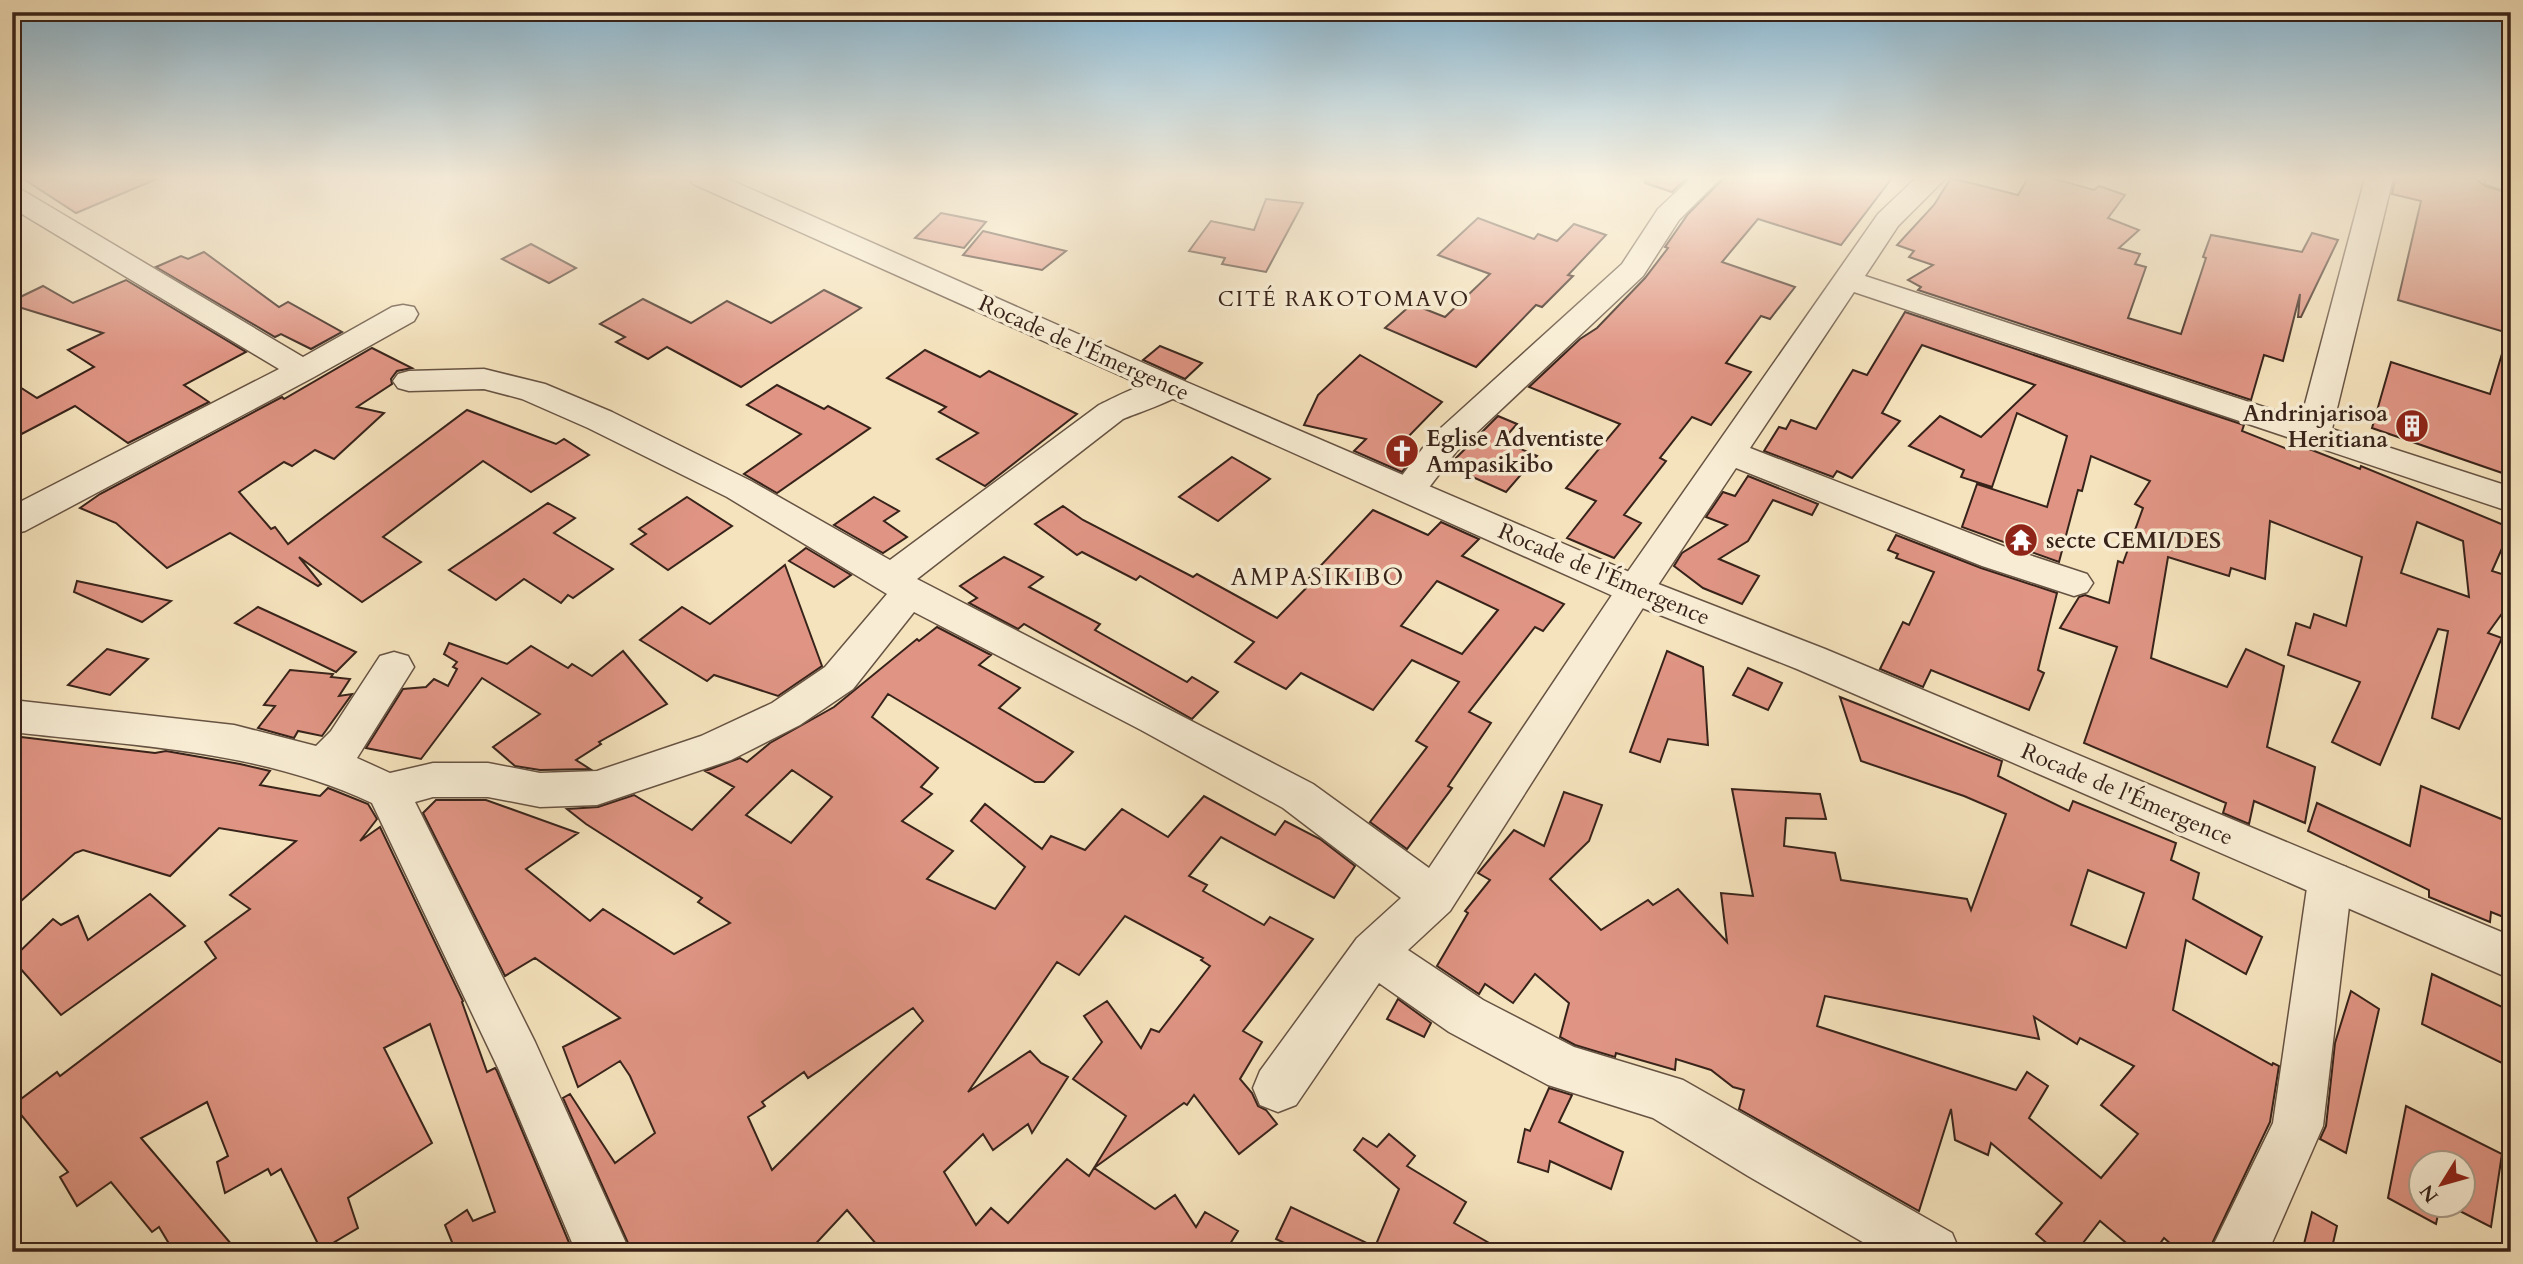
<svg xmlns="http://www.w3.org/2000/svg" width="2523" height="1264" font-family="Cardo,serif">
	<rect width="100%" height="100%" fill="#f5e3bd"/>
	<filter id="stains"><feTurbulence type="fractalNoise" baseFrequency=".00286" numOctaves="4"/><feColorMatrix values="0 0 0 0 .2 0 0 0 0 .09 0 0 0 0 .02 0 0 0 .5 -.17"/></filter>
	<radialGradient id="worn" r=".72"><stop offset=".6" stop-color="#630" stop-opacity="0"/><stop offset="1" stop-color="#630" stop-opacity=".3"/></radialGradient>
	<g fill="#e09584" stroke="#38231a" stroke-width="2" fill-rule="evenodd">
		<polygon points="22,178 159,178 76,213"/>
		<polygon points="1646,178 1687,178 1672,192 1645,183"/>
		<polygon points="1724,178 1892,178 1841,245 1758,219 1722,262 1795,287 1770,319 1761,316 1726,363 1751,372 1711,425 1692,417 1660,458 1666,461 1624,515 1641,523 1614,558 1567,538 1596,501 1566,488 1620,424 1529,387 1580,339 1597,328 1645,278 1668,248 1665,247 1688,214"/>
		<polygon points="1951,178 2018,195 2028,178 2051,178 2094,190 2099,186 2125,195 2108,218 2139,230 2119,248 2140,254 2135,264 2146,267 2128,318 2181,334 2206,258 2203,257 2211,235 2302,252 2312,233 2338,240 2301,317 2298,317 2300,294 2283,361 2264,355 2251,400 1918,290 1921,287 1908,280 1933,265 1909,257 1914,251 1897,245 1934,205"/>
		<polygon points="2395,178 2474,178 2486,186 2511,194 2511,334 2398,300 2421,201 2392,194"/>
		<polygon points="1266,199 1303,203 1266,272 1222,264 1225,258 1189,251 1211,221 1254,230"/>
		<polygon points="941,213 986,222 964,248 915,238"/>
		<polygon points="1478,218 1534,239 1538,234 1557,241 1574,224 1606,235 1568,275 1573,276 1542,307 1536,305 1476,367 1385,328 1412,304 1445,317 1490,274 1438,255"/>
		<polygon points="983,231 1066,251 1042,270 963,255"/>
		<polygon points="531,244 576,268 549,283 502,259"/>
		<polygon points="204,252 279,307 288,302 342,332 311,349 281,334 275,337 156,267 181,256 188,259"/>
		<polygon points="126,280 246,352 184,385 209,402 128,443 75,406 12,439 12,382 37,398 94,367 68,350 103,333 12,305 12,301 43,286 73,303"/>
		<polygon points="824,290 861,308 741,387 667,347 648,359 616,342 625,337 600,324 643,299 691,323 727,301 771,323"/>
		<path d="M1905 312 2244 425 2242 431 2290 450 2294 443 2360 469 2361 466 2511 528 2492 571 2511 577V601L2488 633 2502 638 2459 729 2432 718 2448 631 2438 629 2380 765 2332 742 2360 682 2288 655 2296 623 2310 628 2314 614 2346 626 2362 557 2270 521 2265 579 2231 568 2229 576 2168 557 2151 658 2227 687 2246 649 2284 666 2267 747 2315 767 2305 823 2254 801 2249 824 2223 813 2226 803 2084 743 2117 647 2060 628 2079 597 2085 595 2109 603 2118 561 2123 563 2143 508 2135 504 2150 481 2091 456 2082 491 2078 490 2059 562 1962 527 1977 484 2047 507 2067 436 2017 413 1992 487 1961 477 1964 470 1909 446 1940 416 1981 437 2035 385 1922 345 1882 413 1900 421 1852 478 1837 471 1833 477 1764 451 1779 427 1786 429 1791 420 1816 429 1853 370 1867 375ZM2417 522 2463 541 2469 597 2401 573Z"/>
		<polygon points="1160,346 1202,363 1185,379 1143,360"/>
		<polygon points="2504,347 2511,348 2511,476 2372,428 2391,362 2490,394"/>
		<polygon points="372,348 412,368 397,371 391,379 392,384 357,407 384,413 334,459 315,450 292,466 284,462 239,492 271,529 275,527 288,544 467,410 556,444 564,439 589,455 531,492 483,461 383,537 421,562 362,602 299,557 321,584 318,586 230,533 167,568 116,523 80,508 100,494 282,397 284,399"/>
		<polygon points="925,350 980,377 989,371 1077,414 985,486 937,459 978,433 939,412 946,407 887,378"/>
		<polygon points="1360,355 1442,402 1403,442 1414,456 1402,472 1354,451 1366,439 1304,425 1318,395"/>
		<polygon points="777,385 824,409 828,406 870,428 777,493 744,474 801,434 747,405"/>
		<polygon points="1498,416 1517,424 1502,441 1537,456 1506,492 1448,466"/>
		<polygon points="1232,457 1270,479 1218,521 1179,497"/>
		<polygon points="1748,476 1818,504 1812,515 1773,500 1748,541 1719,559 1759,576 1742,604 1703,588 1674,566 1682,553 1727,525 1706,517 1723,492 1735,496"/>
		<polygon points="687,497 732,526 668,570 631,544 646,534 639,529"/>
		<polygon points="874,497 899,511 884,521 907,537 883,553 834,525"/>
		<polygon points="548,503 575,518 554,533 613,569 573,598 568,595 561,603 524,579 496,600 449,570"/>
		<path d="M1063 506 1083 520 1193 577 1197 574 1277 618 1314 580 1309 578 1373 510 1428 535 1441 522 1472 536 1479 539 1462 556 1564 604 1543 631 1535 627 1469 712 1491 723 1448 786 1452 788 1407 849 1370 822 1427 747 1416 741 1459 682 1412 660 1373 710 1301 673 1286 689 1235 662 1254 642 1140 576 1136 580 1082 552 1077 555 1035 524ZM1437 581 1498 610 1462 654 1401 626Z"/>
		<polygon points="1896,535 1981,568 2057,593 2038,670 2044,673 2029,710 1931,670 1923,687 1880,669 1903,622 1909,625 1934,572 1896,558 1898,554 1888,550"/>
		<polygon points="806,548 851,575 834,587 789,561"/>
		<polygon points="1004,557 1043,577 1029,587 1100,624 1095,630 1187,682 1192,677 1218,692 1192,719 1024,624 1018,629 969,603 977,598 960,586"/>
		<polygon points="785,565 822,666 778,696 714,675 707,681 640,640 682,607 710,624"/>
		<polygon points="77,581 171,601 142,622 74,592"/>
		<polygon points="258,607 356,652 336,672 235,623"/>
		<path d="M937 627 991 655 979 665 1020 688 999 708 1073 752 1044 782H1035L888 694 872 717 938 768 921 787 932 794 902 821 953 851 927 879 995 909 1025 867 971 821 985 804 1042 849 1051 836 1085 850 1122 809 1168 837 1204 796 1275 835 1285 821 1320 839 1355 866 1334 898 1221 837 1189 876 1207 885 1203 891 1264 925 1270 917 1313 939 1243 1031 1262 1042 1240 1079 1252 1093 1258 1106 1266 1110 1277 1124 1239 1154 1194 1095 1187 1105 1184 1103 1094 1168 1126 1116 1073 1079 1102 1042 1084 1016 1107 1001 1141 1048 1151 1029 1159 1032 1210 966 1201 960 1203 958 1125 916 1079 975 1057 962 968 1092 1030 1051 1041 1063 1068 1077 1032 1133 1028 1124 993 1150 983 1134 944 1172 976 1225 991 1208 1008 1223 1067 1159 1089 1176 1094 1168 1155 1209 1175 1195 1196 1227 1205 1212 1238 1231 1225 1252H883L847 1210 808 1252H632L563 1098 570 1094 615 1163 655 1133 630 1076 620 1061 578 1087 563 1047 620 1018 535 958 505 976 423 813 436 800H486L578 833 526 869 590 921 603 909 674 954 730 923 698 902 702 898 586 824 567 809 598 807 634 795 692 830 734 787 705 771 740 758 747 762 770 743 834 707 917 639 919 641ZM792 770 832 797 791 843 746 815ZM913 1008 923 1021 772 1170 748 1117 765 1106 762 1102 804 1072 808 1078Z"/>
		<polygon points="449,643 507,664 531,646 568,668 572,664 592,676 623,651 667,704 599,742 601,744 576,760 590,769 540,770 515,766 493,747 540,714 482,678 421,759 366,748 403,689 426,687 434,679 448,686 457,669 453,667 457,662 444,654"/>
		<polygon points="107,649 148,659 110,695 68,685"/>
		<polygon points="1667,651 1703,667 1708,745 1668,739 1660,762 1630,752"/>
		<polygon points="1748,668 1782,683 1768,710 1733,695"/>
		<polygon points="290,670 333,674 331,677 350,679 339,696 352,694 322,736 298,731 294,738 258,728 275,706 264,705"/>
		<path d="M1840 697 2002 761 1998 776 2069 811 2073 801 2176 843 2171 860 2199 873 2193 899 2262 937 2246 974 2186 940 2173 1010 2272 1065 2273 1063 2279 1066 2270 1122 2208 1252H2180L2164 1238 2154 1252H2137L2100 1221 2076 1252H2057L2036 1234 2062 1203 1991 1143 1988 1155 1955 1140 1951 1109 1919 1211 1739 1109 1744 1090 1733 1087 1711 1070 1676 1059 1675 1070 1616 1053 1615 1057 1575 1045 1560 1037 1569 1003 1535 974 1513 1003 1485 984 1479 994 1437 966 1468 913 1465 911 1490 880 1478 873 1514 830 1544 846 1564 792 1602 805 1589 841 1550 879 1601 930 1648 900 1653 905 1678 889 1727 942 1721 893 1753 896 1732 789 1820 794 1826 819 1786 818 1784 846 1835 853 1841 880 1967 899 1971 910 2006 814 1964 796 1861 761ZM2088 870 2144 893 2126 948 2071 925ZM1825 996 2039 1039 2034 1017 2077 1044 2080 1038 2134 1066 2101 1105 2138 1134 2101 1178 2029 1118 2048 1086 2027 1072 2016 1090 1817 1026Z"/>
		<polygon points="21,737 155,753 166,751 240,764 270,771 260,785 320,796 328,788 368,804 377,819 360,841 380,827 463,1001 462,1002 487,1072 495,1068 497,1071 573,1252 456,1252 445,1225 467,1210 473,1221 495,1212 430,1024 384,1048 432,1143 348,1198 358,1228 321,1250 281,1169 271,1175 268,1169 225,1193 217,1162 228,1156 207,1102 141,1138 238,1252 174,1252 159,1227 152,1232 111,1182 77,1206 60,1177 68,1172 13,1105 57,1072 60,1076 216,958 205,942 250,909 230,895 296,841 219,828 170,876 83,850 75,853 12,909 12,748"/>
		<polygon points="2421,786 2511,823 2511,920 2491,912 2490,922 2429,897 2429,890 2308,831 2317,803 2410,846"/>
		<polygon points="150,894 185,926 61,1015 12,959 53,919 61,925 78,916 88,940"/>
		<polygon points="2432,974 2511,1011 2506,1065 2422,1024"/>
		<polygon points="2351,991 2379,1009 2346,1153 2320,1139 2326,1126 2335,1043"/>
		<polygon points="1398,999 1431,1023 1424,1037 1387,1019"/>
		<polygon points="1549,1088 1572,1095 1559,1122 1623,1152 1611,1189 1550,1161 1548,1172 1518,1162 1525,1129 1530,1131"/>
		<polygon points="2406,1106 2502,1154 2491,1227 2448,1205 2463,1205 2463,1163 2421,1163 2421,1205 2440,1205 2436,1224 2388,1198"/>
		<polygon points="1389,1134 1415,1156 1407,1166 1466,1202 1454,1223 1505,1252 1303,1252 1276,1239 1291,1207 1375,1247 1399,1189 1354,1150 1363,1138 1377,1147"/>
		<polygon points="2312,1212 2337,1226 2331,1252 2302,1252"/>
	</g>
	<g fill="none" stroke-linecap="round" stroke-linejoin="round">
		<g stroke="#675343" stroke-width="3">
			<g id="minor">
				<polygon points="1691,178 1721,178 1679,220 1643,276 1456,452 1421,498 1409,502 1397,498 1391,490 1432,436 1622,264 1658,209"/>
				<path d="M1916 178H1946L1898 226 1865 276 2301 419 2365 178H2393L2332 429 2511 487V512L1854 292 1750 448 2008 548 2087 574 2093 583 2087 592 2074 596 1982 566 1736 468 1648 600 1450 911 1408 950 1483 1000 1574 1047 1683 1080 1952 1233 1960 1252H1880L1748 1176 1653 1118 1548 1085 1449 1032 1379 983 1296 1105 1278 1112 1260 1105 1253 1088 1260 1071 1357 938 1401 898 1283 808 1141 730 914 612 853 689 800 725 731 760 597 805 540 807 488 797H433L415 802 535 1042 630 1252H576L499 1070 372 803C259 750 135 746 12 732V700L234 725 316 746 331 731 380 656 394 652 408 656 414 667 357 758 390 773 433 763H488L540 773 597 771 701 736 772 703 825 667 887 594 727 497 588 428 522 399 484 389 409 391 398 388 393 381 398 374 409 371 484 369 545 384 612 412 751 481 890 560 1099 405C1124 393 1157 374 1184 381L1189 388C1183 398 1137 413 1123 419L917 579 1313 784 1429 868 1622 580 1878 214Z"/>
				<polygon points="2483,178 2511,178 2511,192 2487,184"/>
				<polygon points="12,188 22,190 303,357 392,307 403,305 414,307 418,314 414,321 314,377 25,531 12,534 12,506 279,369 12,208"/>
				<polygon points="2330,862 2346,867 2352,881 2323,1126 2268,1252 2210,1252 2273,1123 2308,881 2314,867"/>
			</g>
		</g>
		<g stroke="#675343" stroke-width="3">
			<polygon id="tertiary" points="689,178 726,178 1184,381 1648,580 1825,649 2511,936 2511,979 1797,669 1622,600 693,184"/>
		</g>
		<use href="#minor" fill="#f8edd4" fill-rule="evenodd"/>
		<use href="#tertiary" fill="#f8edd4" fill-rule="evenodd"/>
	</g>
	<linearGradient id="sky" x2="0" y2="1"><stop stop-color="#89b8d4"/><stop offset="0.5" stop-color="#faf2e1"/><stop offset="1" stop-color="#faf2e1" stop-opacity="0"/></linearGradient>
	<rect width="2523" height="355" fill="url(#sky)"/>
	<defs>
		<g id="building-disc" transform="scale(1.75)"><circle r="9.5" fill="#8f2418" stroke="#f8edd4"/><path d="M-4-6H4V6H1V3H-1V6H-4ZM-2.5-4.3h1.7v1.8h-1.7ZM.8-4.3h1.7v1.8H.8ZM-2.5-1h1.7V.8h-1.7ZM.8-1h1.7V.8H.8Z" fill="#fff"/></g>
		<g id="church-disc" transform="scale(1.75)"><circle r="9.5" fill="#8f2418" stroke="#f8edd4"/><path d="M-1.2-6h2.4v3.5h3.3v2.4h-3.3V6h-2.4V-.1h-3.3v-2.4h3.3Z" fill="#fff"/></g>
		<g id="temple-disc" transform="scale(1.75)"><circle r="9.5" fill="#8f2418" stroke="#f8edd4"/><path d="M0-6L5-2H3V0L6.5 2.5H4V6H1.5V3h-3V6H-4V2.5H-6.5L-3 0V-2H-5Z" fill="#fff"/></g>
	</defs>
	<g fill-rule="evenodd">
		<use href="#building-disc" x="2412" y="426"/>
		<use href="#church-disc" x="1402" y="451"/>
		<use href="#temple-disc" x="2021" y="540"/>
	</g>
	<g text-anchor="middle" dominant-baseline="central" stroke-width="7" stroke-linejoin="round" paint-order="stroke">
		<g font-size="21" letter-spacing="2" fill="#38231a" stroke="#f8edd4">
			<text x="1344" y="299">CITÉ RAKOTOMAVO</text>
		</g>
		<g font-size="23" fill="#38231a" stroke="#f8edd4">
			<text transform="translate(1084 348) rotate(24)">Rocade de l'Émergence</text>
			<text transform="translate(1604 574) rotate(23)">Rocade de l'Émergence</text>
			<text transform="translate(2127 794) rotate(23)">Rocade de l'Émergence</text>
		</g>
		<g font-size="23" font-weight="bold" fill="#38231a" stroke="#f8edd4" text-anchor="start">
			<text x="2388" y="413" text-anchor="end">Andrinjarisoa<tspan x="2388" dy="26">Heritiana</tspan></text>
			<text x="1426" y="438">Eglise Adventiste<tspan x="1426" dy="26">Ampasikibo</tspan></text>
			<text x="2046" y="540">secte CEMI/DES</text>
		</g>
		<g font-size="24" letter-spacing="2" fill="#38231a" stroke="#f8edd4">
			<text x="1318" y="577">AMPASIKIBO</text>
		</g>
	</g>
	<rect width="2523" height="1264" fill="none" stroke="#f5e3bd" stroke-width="42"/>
	<rect x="14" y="14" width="2495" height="1236" fill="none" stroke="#38231a" stroke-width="3.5"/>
	<rect x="21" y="21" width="2481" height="1222" fill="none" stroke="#38231a" stroke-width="2"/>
	<g transform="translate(2442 1184) rotate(233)"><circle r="33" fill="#f8edd4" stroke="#ab9c8a" stroke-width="2"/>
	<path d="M0-5L12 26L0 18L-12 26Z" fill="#8f2418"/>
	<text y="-10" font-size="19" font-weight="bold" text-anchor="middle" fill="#38231a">N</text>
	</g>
	<rect width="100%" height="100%" filter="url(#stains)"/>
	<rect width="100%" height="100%" fill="url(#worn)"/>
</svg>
